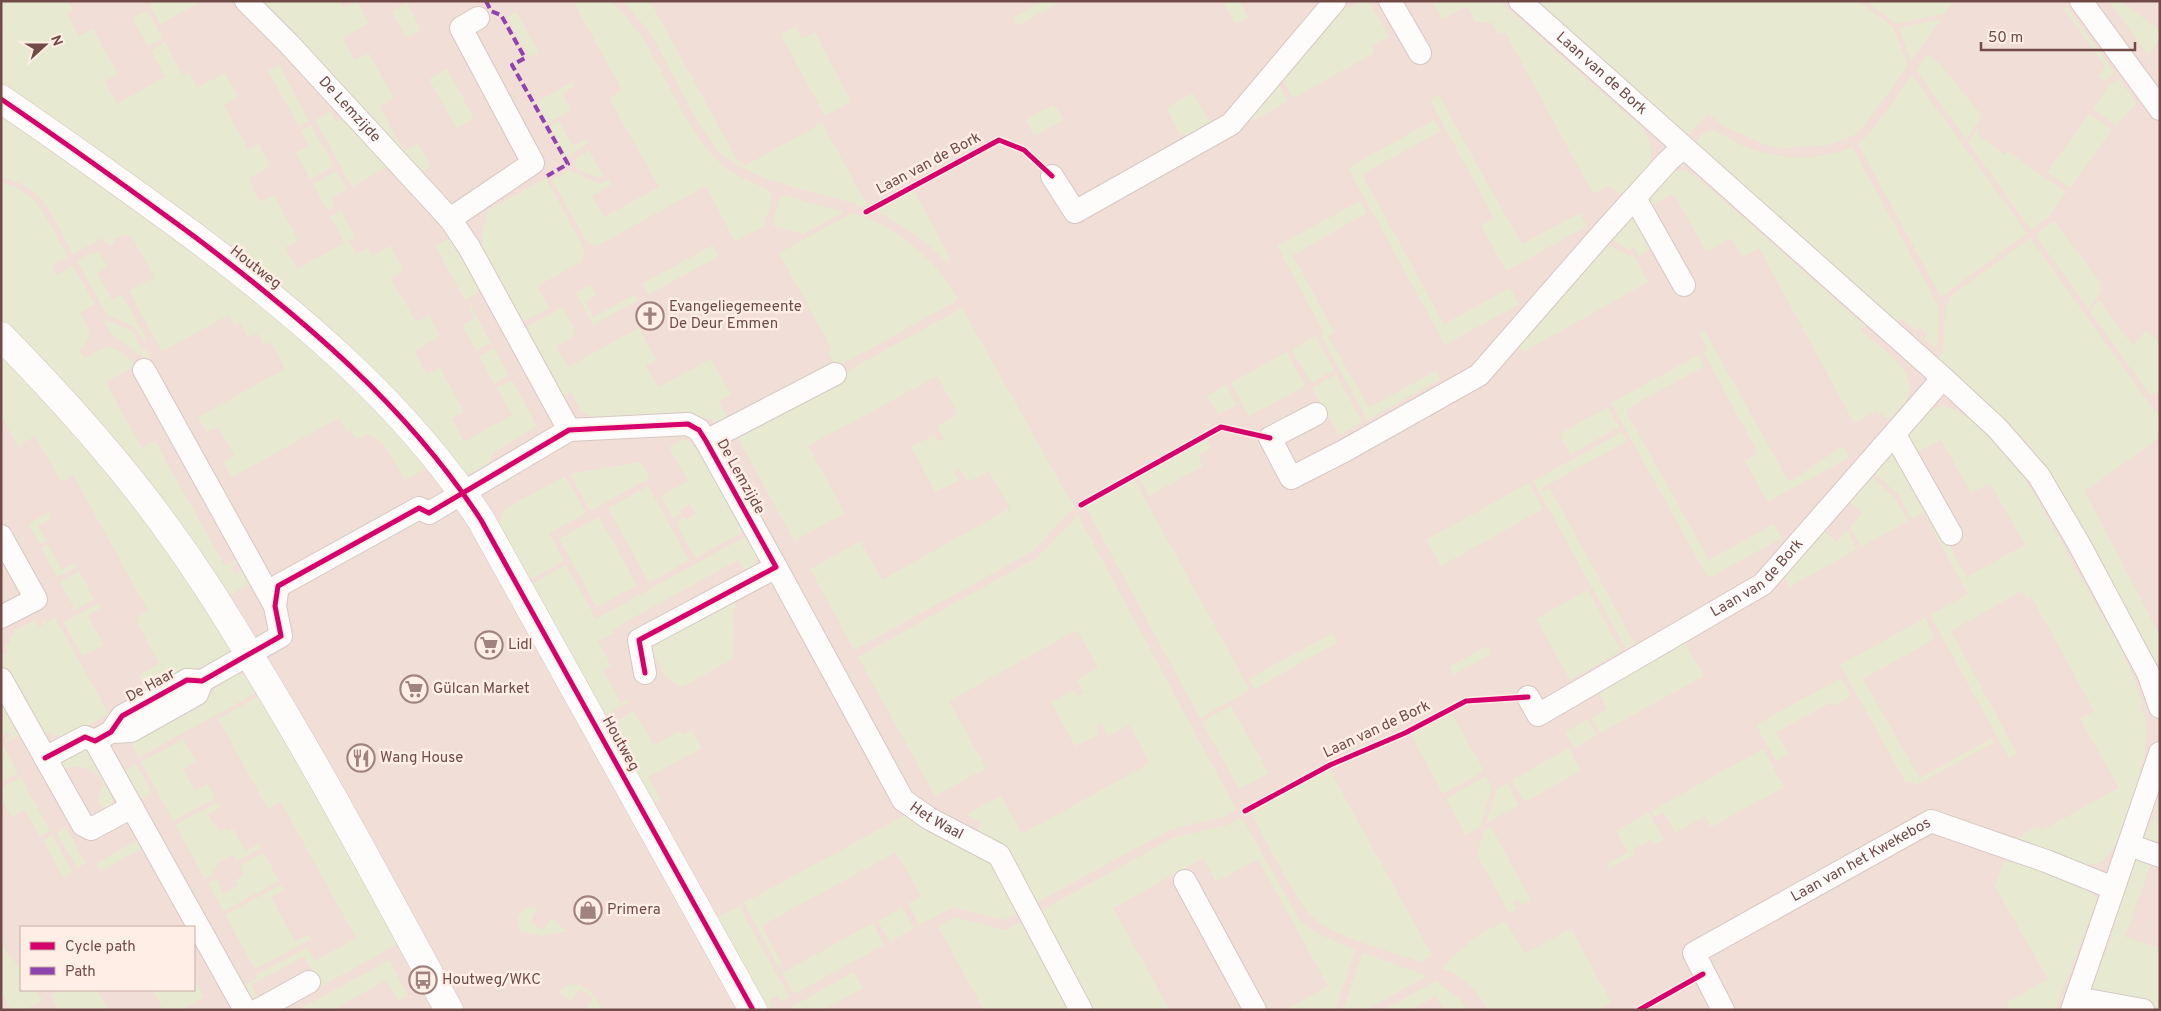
<svg xmlns="http://www.w3.org/2000/svg" width="2161" height="1011" font-family="Overpass,sans-serif">
	<rect width="100%" height="100%" fill="#f6ebe6"/>
	<path fill="#f1ded6" fill-rule="evenodd" d="M1 1H2160V1010H1ZM21 927H194V990H21Z"/>
	<g fill="#e7ead1">
		<polygon points="1,1 68,1 73,10 67,14 79,36 93,29 118,74 105,81 117,104 165,77 151,51 165,42 183,75 189,72 197,88 225,73 238,97 224,105 248,149 259,143 270,166 249,178 256,189 254,192 260,202 274,195 298,240 285,247 297,269 345,243 330,217 341,211 355,237 349,241 357,254 367,248 372,256 412,234 391,246 404,270 391,278 416,322 429,315 440,336 414,351 427,374 440,367 464,412 452,419 464,442 512,415 497,388 512,380 537,426 494,452 488,464 472,472 465,473 1,92 1,36 4,32"/>
		<polygon points="148,1 202,1 160,24"/>
		<polygon points="260,1 339,1 343,8 357,1 369,23 343,38 355,60 369,53 394,98 380,106 404,151 418,144 431,166 420,173"/>
		<polygon points="403,1 406,1 421,30 406,38 392,12 405,4"/>
		<path d="M573 1H611C624 15 637 29 647 45 670 85 687 132 721 164 735 178 755 181 770 192L772 196 765 226 735 242 706 186 598 245 588 244 552 180 569 170 600 184 609 179 611 185 592 196 604 217 659 187 609 98 622 90Z"/>
		<path d="M622 1H650L739 163 745 166 822 123 867 205 864 207C819 191 768 186 728 159 703 143 671 68 654 40 645 25 634 13 622 1Z"/>
		<polygon points="1043,1 1062,1 1017,26 1013,18"/>
		<polygon points="1223,1 1240,1 1248,17 1238,23 1234,22"/>
		<polygon points="1361,1 1369,1 1389,37 1372,45 1374,53 1293,98 1282,78 1346,4 1349,8"/>
		<path d="M1432 1H1499L1641 127C1665 159 1644 172 1622 196L1609 185 1593 194 1505 32 1498 34 1492 23 1475 22 1467 6 1442 19Z"/>
		<polygon points="1536,1 1858,1 1893,27 1908,65 1862,129 1851,137 1828,145 1784,148 1768,146 1724,126 1708,114 1687,136"/>
		<polygon points="1866,1 1954,1 1945,13 1896,24"/>
		<path d="M2109 1H2120L2160 30C2160 41 2156 47 2147 54Z"/>
		<polygon points="2066,6 2115,73 2106,81 2099,76 2105,66 2064,9"/>
		<polygon points="147,10 163,38 148,46 132,18"/>
		<polygon points="516,12 539,52 530,57 507,17"/>
		<polygon points="1941,19 1911,61 1899,28"/>
		<polygon points="796,26 802,39 815,32 851,101 825,116 781,36 782,34"/>
		<polygon points="1927,54 1940,64 1982,116 1966,139 1916,70"/>
		<polygon points="279,65 309,121 299,127 268,71"/>
		<polygon points="447,69 474,118 456,128 429,79"/>
		<polygon points="1912,75 2027,233 1941,297 1858,144 1871,132"/>
		<polygon points="2119,79 2137,103 2116,125 2093,109 2110,85"/>
		<polygon points="572,82 575,86 562,93 571,110 548,123 537,102"/>
		<polygon points="1278,83 1288,101 1252,121 1249,117"/>
		<path d="M1193 93 1211 124C1199 130 1191 136 1180 134L1167 110 1168 107Z"/>
		<path d="M1439 94C1465 145 1494 194 1522 244L1580 213 1587 226 1506 271 1481 225 1494 218 1430 100Z"/>
		<polygon points="1053,105 1056,107 1064,120 1034,136 1026,120"/>
		<path d="M1 108 291 327 432 465 405 480 383 443 367 434 356 439 351 430 347 432 339 418 232 477 223 462 234 455 218 427 207 432 198 417 285 369 271 342 264 345 257 333 248 338 240 323 235 325 229 315 162 351 129 291 154 277 132 237 123 235 114 239V243L110 246 102 238 73 254C61 233 50 203 30 189 22 183 11 180 1 177Z"/>
		<polygon points="331,111 336,122 345,117 389,166 352,187 315,120"/>
		<polygon points="2089,114 2112,130 2070,188 2047,172"/>
		<polygon points="1434,120 1441,131 1362,174 1444,324 1510,288 1519,304 1445,345 1348,168"/>
		<polygon points="559,121 573,146 586,139 588,143 567,157 550,126"/>
		<polygon points="311,125 334,166 310,179 296,153 309,146 301,131"/>
		<polygon points="1978,128 1980,129 1977,134 2005,155 2008,151 2066,193 2048,217 2031,230 1968,142"/>
		<path d="M1712 130C1726 136 1737 144 1751 149 1781 160 1822 161 1852 147L1939 307 1937 345 1934 347 1924 338 1928 334 1920 327 1916 331 1901 318 1897 322 1695 143 1703 133Z"/>
		<polygon points="589,150 603,175 598,178 577,169 573,161"/>
		<polygon points="336,171 347,189 332,197 336,206 327,210 313,184"/>
		<path d="M1673 171H1686L1698 178 1864 325 1861 331C1877 345 1919 371 1908 396 1905 405 1895 413 1888 420L1877 410 1854 423 1759 248 1742 257 1731 238 1706 252 1674 194 1647 207 1645 200Z"/>
		<polygon points="546,178 584,249 583,261 537,286 549,308 522,322 480,245 482,244 482,230 488,210"/>
		<path d="M1 182 18 188 34 200 43 212 68 257 55 264 53 270 57 275 73 266 95 304 80 312C89 330 95 335 79 350L85 358C112 341 111 345 135 363V366L106 382 110 390 142 448 155 441 225 566 238 559 240 562 231 567 235 574 244 570 253 582 223 599 38 356 1 322Z"/>
		<path d="M914 190 949 256 948 264C926 241 904 224 875 211Z"/>
		<polygon points="782,195 844,212 804,234 772,225 779,199"/>
		<polygon points="1360,201 1367,213 1293,255 1334,332 1328,336 1369,407 1436,371 1441,379 1367,420 1320,334 1323,331 1277,246"/>
		<path d="M852 213C898 228 933 257 958 298L956 301 839 366 835 365 828 353 832 350 779 253Z"/>
		<polygon points="1630,214 1640,222 1649,239 1646,241 1651,249 1639,256 1634,247 1628,250 1609,238"/>
		<polygon points="2054,221 2102,284 2099,288 2102,290 2089,309 2035,235"/>
		<polygon points="451,238 480,291 465,300 435,246"/>
		<polygon points="2030,238 2155,412 2160,409 2160,437 2085,491 2160,636 2160,673 2075,516 2044,464 2018,432 1938,358 1943,352 1945,309 1950,297"/>
		<polygon points="1605,243 1630,256 1633,255 1648,282 1523,352 1518,343"/>
		<polygon points="713,245 719,256 648,295 642,284"/>
		<polygon points="97,252 102,257 108,267 97,273 112,300 122,295 148,342 143,340 135,327 107,315 77,261 91,253"/>
		<polygon points="590,285 597,295 585,302 593,317 635,295 638,300 593,325 576,293"/>
		<polygon points="2099,300 2133,346 2145,331 2160,341 2159,397 2155,392 2150,395 2090,312"/>
		<polygon points="471,306 491,343 476,351 462,325 475,318 469,307"/>
		<path d="M562 307 577 334 556 346 568 367 639 328 657 360 646 366 658 387 711 359 731 394 719 401 728 418C710 425 705 415 688 412L601 417C581 417 580 408 571 392L563 396 525 328Z"/>
		<polygon points="962,308 1074,507 1033,551 854,650 810,569 860,541 882,580 1010,508 989,471 968,482 960,469 954,472 959,480 935,492 911,447 934,435 938,442 944,439 937,426 958,414 937,376 808,446 845,513 794,541 735,433"/>
		<polygon points="103,319 132,331 142,349 148,351 151,358 147,360 111,334"/>
		<polygon points="1704,330 1789,482 1843,446 1850,457 1767,502 1745,461 1758,453 1703,352 1707,348 1699,332"/>
		<polygon points="1315,336 1334,370 1311,383 1292,349"/>
		<polygon points="494,348 509,375 494,384 479,356"/>
		<polygon points="1,349 154,522 231,647 228,654 203,668 198,666 148,694 139,675 159,664 135,618 148,611 73,475 61,482 35,436 18,446 1,415"/>
		<polygon points="1287,352 1305,386 1249,416 1231,383"/>
		<polygon points="1698,355 1705,366 1631,406 1626,411 1709,560 1774,524 1782,538 1708,578 1611,403"/>
		<polygon points="1336,374 1362,422 1339,435 1312,388"/>
		<polygon points="1226,385 1236,405 1218,414 1207,396"/>
		<path d="M1941 406C1970 410 2001 447 2018 470 2040 500 2057 535 2075 568 2100 612 2138 669 2145 719 2150 763 2129 808 2114 847 2109 857 2101 864 2090 865 2073 866 2031 846 2013 840L2038 826 2041 831 2119 788 2080 719 2094 711 2031 596 2027 598 2022 591 1951 631 2017 753 2009 758 1930 615 1968 594 1925 516 1931 512 1966 577 2025 545 1990 483 1971 493 1941 440 1916 453 1905 436 1928 410Z"/>
		<polygon points="1608,407 1619,427 1570,454 1559,434"/>
		<polygon points="1622,432 1627,441 1542,488 1544,492 1550,488 1635,644 1626,649 1533,481"/>
		<polygon points="683,439 697,445 747,530 695,558 675,522 684,517 686,520 696,514 690,504 680,510 682,513 673,518 661,496 688,481 669,447"/>
		<polygon points="1207,440 1211,448 1198,455 1203,466 1149,496 1139,477"/>
		<polygon points="1892,449 1930,509 1912,519 1898,494 1872,471"/>
		<polygon points="641,462 650,478 590,511 570,474"/>
		<polygon points="1869,474 1895,498 1908,521 1861,547 1850,527 1862,513 1847,499"/>
		<polygon points="565,476 586,513 549,533 564,561 530,580 500,527 503,510"/>
		<polygon points="1134,479 1250,690 1200,718 1085,506"/>
		<polygon points="1529,483 1543,509 1441,566 1426,540"/>
		<polygon points="648,486 689,560 649,583 608,508"/>
		<polygon points="49,512 52,518 38,526 46,541 40,544 28,524"/>
		<polygon points="1078,515 1236,809 1223,817 1171,829 1034,904 975,834 981,823 968,815 969,813 1001,796 1022,834 1150,763 1129,725 1108,736 1101,723 1095,727 1099,734 1075,746 1051,702 1074,690 1078,696 1084,693 1077,680 1098,668 1077,630 949,701 986,768 935,796 858,657 1038,557"/>
		<polygon points="599,517 637,585 597,607 559,539"/>
		<polygon points="1821,528 1836,542 1847,530 1857,549 1789,587 1782,572"/>
		<polygon points="750,534 758,557 752,569 746,571 738,560 629,620 613,630 614,633 598,641 611,666 603,670 621,703 628,699 629,702 599,719 527,587 566,565 596,619"/>
		<polygon points="48,544 62,570 76,563 78,566 57,577 41,548"/>
		<polygon points="79,571 94,599 75,610 60,582"/>
		<polygon points="1588,590 1621,651 1570,680 1536,619"/>
		<polygon points="735,599 733,659 682,687 666,677 650,649 653,647 652,644"/>
		<polygon points="98,604 101,608 88,615 104,645 82,656 63,622"/>
		<polygon points="55,618 109,714 70,735 61,737 59,734 53,737 50,732 45,734 43,730 40,731 37,729 2,665 4,664 2,655 8,652 5,646 10,643 9,638 15,633 14,631 35,620 39,627 43,625 41,621 44,619 46,623"/>
		<polygon points="1925,618 1936,638 1863,679 1920,778 1992,738 1994,742 1916,785 1910,781 1906,783 1840,665"/>
		<polygon points="1333,633 1337,643 1254,689 1248,679"/>
		<polygon points="1684,641 1704,676 1600,733 1591,718 1607,709 1598,691"/>
		<polygon points="1487,646 1492,654 1453,675 1449,667"/>
		<polygon points="237,674 249,675 263,689 139,757 130,742 139,734 213,693 216,684"/>
		<polygon points="1841,678 1851,696 1834,706 1832,702 1776,732 1788,754 1776,761 1756,725"/>
		<polygon points="265,693 403,941 322,986 304,956 251,985 259,999 253,1002 243,985 257,979 257,974 307,948 315,961 356,938 281,802 268,809 218,719"/>
		<polygon points="1,700 20,735 7,742 5,740 11,736 8,732 3,735 1,732"/>
		<polygon points="1231,706 1269,773 1239,789 1202,722"/>
		<polygon points="634,711 654,745 680,731 682,735 692,730 702,748 648,777 661,800 652,804 604,727"/>
		<polygon points="1448,715 1454,717 1484,771 1443,794 1411,735"/>
		<polygon points="1588,719 1597,735 1574,748 1565,732"/>
		<polygon points="183,739 196,761 183,769 195,791 208,784 216,798 173,821 141,762"/>
		<polygon points="3,745 18,773 1,782 1,746"/>
		<polygon points="1569,748 1581,771 1524,802 1512,780"/>
		<polygon points="1763,749 1784,787 1711,827 1705,816 1675,833 1664,812 1655,817 1651,811"/>
		<path d="M85 751 92 754 114 796 111 805 107 808 103 807C94 800 99 794 103 785 98 767 80 765 64 768L61 761 77 752Z"/>
		<polygon points="136,764 152,793 139,800 123,772"/>
		<path d="M1329 769 1432 955 1421 962C1389 951 1343 939 1317 921 1298 907 1264 836 1251 812Z"/>
		<polygon points="1486,776 1492,787 1480,827 1465,835 1446,799"/>
		<polygon points="21,777 50,831 40,837 25,810 12,817 1,798 1,788"/>
		<polygon points="1507,783 1519,805 1486,823 1497,789"/>
		<polygon points="2160,792 2160,839 2157,847 2144,838 2157,811 2154,809"/>
		<polygon points="218,802 221,807 208,814 214,826 216,825 220,831 226,828 228,832 233,829 246,851 259,844 261,848 237,861 233,855 216,864 217,868 211,872 213,875 205,879 175,825"/>
		<polygon points="1649,812 1664,839 1654,844 1651,840 1633,849 1635,854 1609,869 1607,864 1628,852 1616,831"/>
		<polygon points="907,814 993,862 1020,911 1004,920 953,907 919,925 908,904 921,896 896,852 761,926 782,964 778,966 744,903"/>
		<polygon points="1239,819 1244,821 1299,919 1314,932 1355,950 1335,1010 1286,1010 1328,986 1258,859 1216,882 1203,858 1113,908 1170,1010 1091,1010 1038,912 1173,838 1228,825"/>
		<polygon points="1491,827 1531,900 1522,905 1518,899 1513,902 1516,909 1509,913 1477,855 1484,831"/>
		<polygon points="66,828 86,863 77,868 57,833"/>
		<polygon points="52,835 73,872 63,878 43,841"/>
		<polygon points="137,840 141,849 101,871 97,863"/>
		<polygon points="264,853 279,881 223,911 208,883 216,879 224,893 238,885 236,880 244,875 239,866"/>
		<polygon points="2016,857 2084,884 2098,899 2055,1010 2010,1010 2006,1003 2048,979 1995,887 2004,861 2013,863"/>
		<polygon points="2137,859 2152,861 2125,937 2160,948 2160,1008 2094,997 2089,992 2097,969 2099,969 2112,936 2110,932"/>
		<polygon points="281,885 284,890 271,897 295,941 308,935 311,939 255,969 225,915"/>
		<polygon points="739,906 789,997 780,1002 777,996 769,1000 773,1006 766,1010 711,921"/>
		<path d="M530 907 538 909 530 922 543 930 551 918 567 931 542 936 521 931C516 920 517 911 530 907Z"/>
		<polygon points="902,907 914,928 890,942 878,921"/>
		<polygon points="954,917 1005,930 1024,920 1074,1010 984,1010 938,927"/>
		<path d="M1505 921 1525 953 1571 929 1611 1002 1597 1010H1488C1475 988 1465 977 1441 968L1475 937Z"/>
		<polygon points="873,923 884,945 794,994 782,973"/>
		<polygon points="1,944 21,970 21,990 36,990 43,1000 24,1010 11,1010 1,991"/>
		<polygon points="1363,953 1427,976 1366,1010 1343,1010"/>
		<polygon points="389,960 408,995 398,1001 386,980 332,1010 298,1010"/>
		<polygon points="854,972 863,988 823,1010 786,1010"/>
		<polygon points="194,978 204,997 181,1010 163,1010 153,991 194,990"/>
		<polygon points="1436,981 1461,1000 1468,1010 1444,1010 1436,996 1411,1010 1383,1010"/>
		<path d="M568 985C586 983 596 994 602 1010H585L593 998 580 989 571 1001 558 991Z"/>
		<polygon points="62,990 100,990 98,991 108,1010 58,1010 51,995"/>
	</g>
	<g fill="none" stroke-linecap="round" stroke-linejoin="round">
		<g stroke="#d7c8c4" stroke-width="24">
			<g id="street">
				<path id="s1" d="M246 1 290 45 450 219 469 247 569 430"/>
				<polyline points="1390,1 1420,53"/>
				<path id="s2" d="M1520 1 1943 378 1997 428 2039 476 2079 544 2148 673 2160 707"/>
				<polyline points="2081,1 2160,109"/>
				<polyline points="1052,176 1075,212 1231,124 1335,1"/>
				<polyline points="1635,198 1684,285"/>
				<polyline points="450,219 533,163 461,28 478,18"/>
				<polyline points="144,370 275,606"/>
				<polyline points="1316,414 1270,438 1291,478 1344,451 1479,375 1601,235 1667,162 1682,148"/>
				<polyline points="1895,435 1951,534"/>
				<polyline points="706,441 835,374"/>
				<polyline points="1,536 36,599 1,617"/>
				<path id="s3" d="M776 567 903 800 930 819 999 855 1081 1010"/>
				<polyline points="1,679 83,825 91,829 132,807"/>
				<path id="s4" d="M1528 697 1538 715 1763 584 1943 378"/>
				<polyline points="111,732 131,731 197,694 202,681"/>
				<polyline points="95,741 245,1010"/>
				<polyline points="45,758 85,737 95,741 111,732 122,716 187,680 202,681 281,636 275,606 278,586 419,508 429,513 569,430 688,424 699,430 706,441 776,567 639,640 645,673"/>
				<polyline points="2129,845 2160,856"/>
				<polyline points="1185,881 1255,1010"/>
				<polyline points="2076,998 2143,1010"/>
				<polyline points="258,1010 309,982"/>
				<path id="s5" d="M1723 1010 1694 953 1931 821 2046 861 2113 888"/>
				<polyline points="2072,1010 2160,753"/>
			</g>
		</g>
		<g stroke="#d6c6c3" stroke-width="29">
			<g id="secondary">
				<path d="M1 99C67 144 131 190 195 237 302 318 408 407 481 520L753 1010"/>
				<path d="M1 336C64 400 125 468 176 541 204 580 229 620 253 661 323 775 385 893 449 1010"/>
			</g>
		</g>
		<use href="#street" stroke="#fefcfb" stroke-width="22"/>
		<use href="#secondary" stroke="#fefcfb" stroke-width="28"/>
		<polyline stroke="#8e44ad" stroke-width="4" stroke-dasharray="8 4" stroke-linecap="butt" points="486,1 491,11 501,15 525,58 512,65 568,164 547,176"/>
		<g stroke="#ffeee5" stroke-width="8">
			<g id="cycleway">
				<path d="M1 99C67 144 131 190 195 237 302 318 408 407 481 520L753 1010"/>
				<polyline points="866,212 999,140 1024,150 1052,176"/>
				<polyline points="1081,505 1221,427 1270,438"/>
				<polyline points="45,758 85,737 95,741 111,732 122,716 187,680 202,681 281,636 275,606 278,586 419,508 429,513 569,430 688,424 699,430 706,441 776,567 639,640 645,673"/>
				<polyline points="1245,811 1330,765 1405,733 1466,701 1528,697"/>
				<polyline points="1639,1010 1703,974"/>
			</g>
		</g>
		<use href="#cycleway" stroke="#d6006c" stroke-width="5"/>
	</g>
	<defs>
		<g id="church-ring" transform="scale(1.4375)"><circle r="9.5" fill="#ffeee5" stroke="#a0837f" stroke-width="1.5"/><path d="M-1.2-6h2.4v3.5h3.3v2.4h-3.3V6h-2.4V-.1h-3.3v-2.4h3.3Z" fill="#a0837f"/></g>
		<g id="supermarket-ring" transform="scale(1.4375)"><circle r="9.5" fill="#ffeee5" stroke="#a0837f" stroke-width="1.5"/><path d="M-6-5.5h2.5l.6 2H6L4.5 2H-2.5L-4.4-4H-6ZM-1.5 3.2a1.3 1.3 0 1 0 .1 0ZM3 3.2a1.3 1.3 0 1 0 .1 0Z" fill="#a0837f"/></g>
		<g id="restaurant-ring" transform="scale(1.4375)"><circle r="9.5" fill="#ffeee5" stroke="#a0837f" stroke-width="1.5"/><path d="M-5-6h1v4h1v-4h1v4h1v-4h1v5L-1.5 .5V6h-2V.5L-5-1ZM5-6V6H3V1.5H1.5Q1.5-4 5-6Z" fill="#a0837f"/></g>
		<g id="shop-ring" transform="scale(1.4375)"><circle r="9.5" fill="#ffeee5" stroke="#a0837f" stroke-width="1.5"/><path d="M-5-2.5h2.3a2.7 3.5 0 0 1 5.4 0H5L5.5 6h-11ZM-1.5-2.5h3a1.5 2.3 0 0 0-3 0Z" fill="#a0837f"/></g>
		<g id="bus-ring" transform="scale(1.4375)"><circle r="9.5" fill="#ffeee5" stroke="#a0837f" stroke-width="1.5"/><path d="M-5-6H5V4H4V6H2V4H-2V6H-4V4H-5ZM-3.5-4V0h7V-4ZM-3.5 1.2v1.5H-2V1.2ZM2 1.2v1.5H3.5V1.2Z" fill="#a0837f"/></g>
	</defs>
	<g fill-rule="evenodd">
		<use href="#church-ring" x="650" y="316"/>
		<use href="#supermarket-ring" x="489" y="645"/>
		<use href="#supermarket-ring" x="414" y="689"/>
		<use href="#restaurant-ring" x="361" y="758"/>
		<use href="#shop-ring" x="588" y="910"/>
		<use href="#bus-ring" x="423" y="980"/>
	</g>
	<g text-anchor="middle" dominant-baseline="central" stroke-width="5" stroke-linejoin="round" paint-order="stroke">
		<g font-size="15" fill="#724b48" stroke="#ffeee5">
			<text stroke="none"><textPath href="#s2" startOffset="109">Laan van de Bork</textPath></text>
			<text stroke="none"><textPath href="#s1" startOffset="150">De Lemzijde</textPath></text>
			<text transform="translate(929 164) rotate(-28)">Laan van de Bork</text>
			<text transform="translate(255 268) rotate(38)">Houtweg</text>
			<text transform="translate(740 477) rotate(61)">De Lemzijde</text>
			<text stroke="none"><textPath href="#s4" startOffset="280">Laan van de Bork</textPath></text>
			<text transform="translate(151 686) rotate(-29)">De Haar</text>
			<text transform="translate(1377 730) rotate(-25)">Laan van de Bork</text>
			<text transform="translate(620 744) rotate(61)">Houtweg</text>
			<text stroke="none"><textPath href="#s3" startOffset="305">Het Waal</textPath></text>
			<text stroke="none"><textPath href="#s5" startOffset="255">Laan van het Kwekebos</textPath></text>
		</g>
		<g font-size="15" fill="#724b48" stroke="#ffeee5" text-anchor="start">
			<text x="669" y="307">Evangeliegemeente<tspan x="669" dy="17">De Deur Emmen</tspan></text>
			<text x="508" y="645">Lidl</text>
			<text x="433" y="689">Gülcan Market</text>
			<text x="380" y="758">Wang House</text>
			<text x="607" y="910">Primera</text>
			<text x="442" y="980">Houtweg/WKC</text>
		</g>
	</g>
	<rect width="2161" height="1011" fill="none" stroke="#724b48" stroke-width="5"/>
	<rect x="20" y="926" width="175" height="65" fill="#ffeee5" stroke="#c7ada6"/>
	<rect x="30" y="942" width="25" height="8" fill="#d6006c" stroke="#c7ada6"/>
	<text x="65" y="951" font-size="15" fill="#724b48">Cycle path</text>
	<rect x="30" y="967" width="25" height="8" fill="#8e44ad" stroke="#c7ada6"/>
	<text x="65" y="976" font-size="15" fill="#724b48">Path</text>
	<g transform="translate(45 45) rotate(69)" stroke="#ffeee5" stroke-width="4" paint-order="stroke">
	<path d="M0-4L9 19L0 12L-9 19Z" fill="#724b48"/>
	<text y="-8" font-size="14" font-weight="bold" text-anchor="middle" fill="#724b48">N</text>
	</g>
	<path d="M1981 42v8h154v-8" fill="none" stroke="#724b48" stroke-width="2.5"/>
	<text x="1988" y="42" font-size="15" fill="#724b48" stroke="#ffeee5" stroke-width="4" paint-order="stroke">50 m</text>
</svg>
